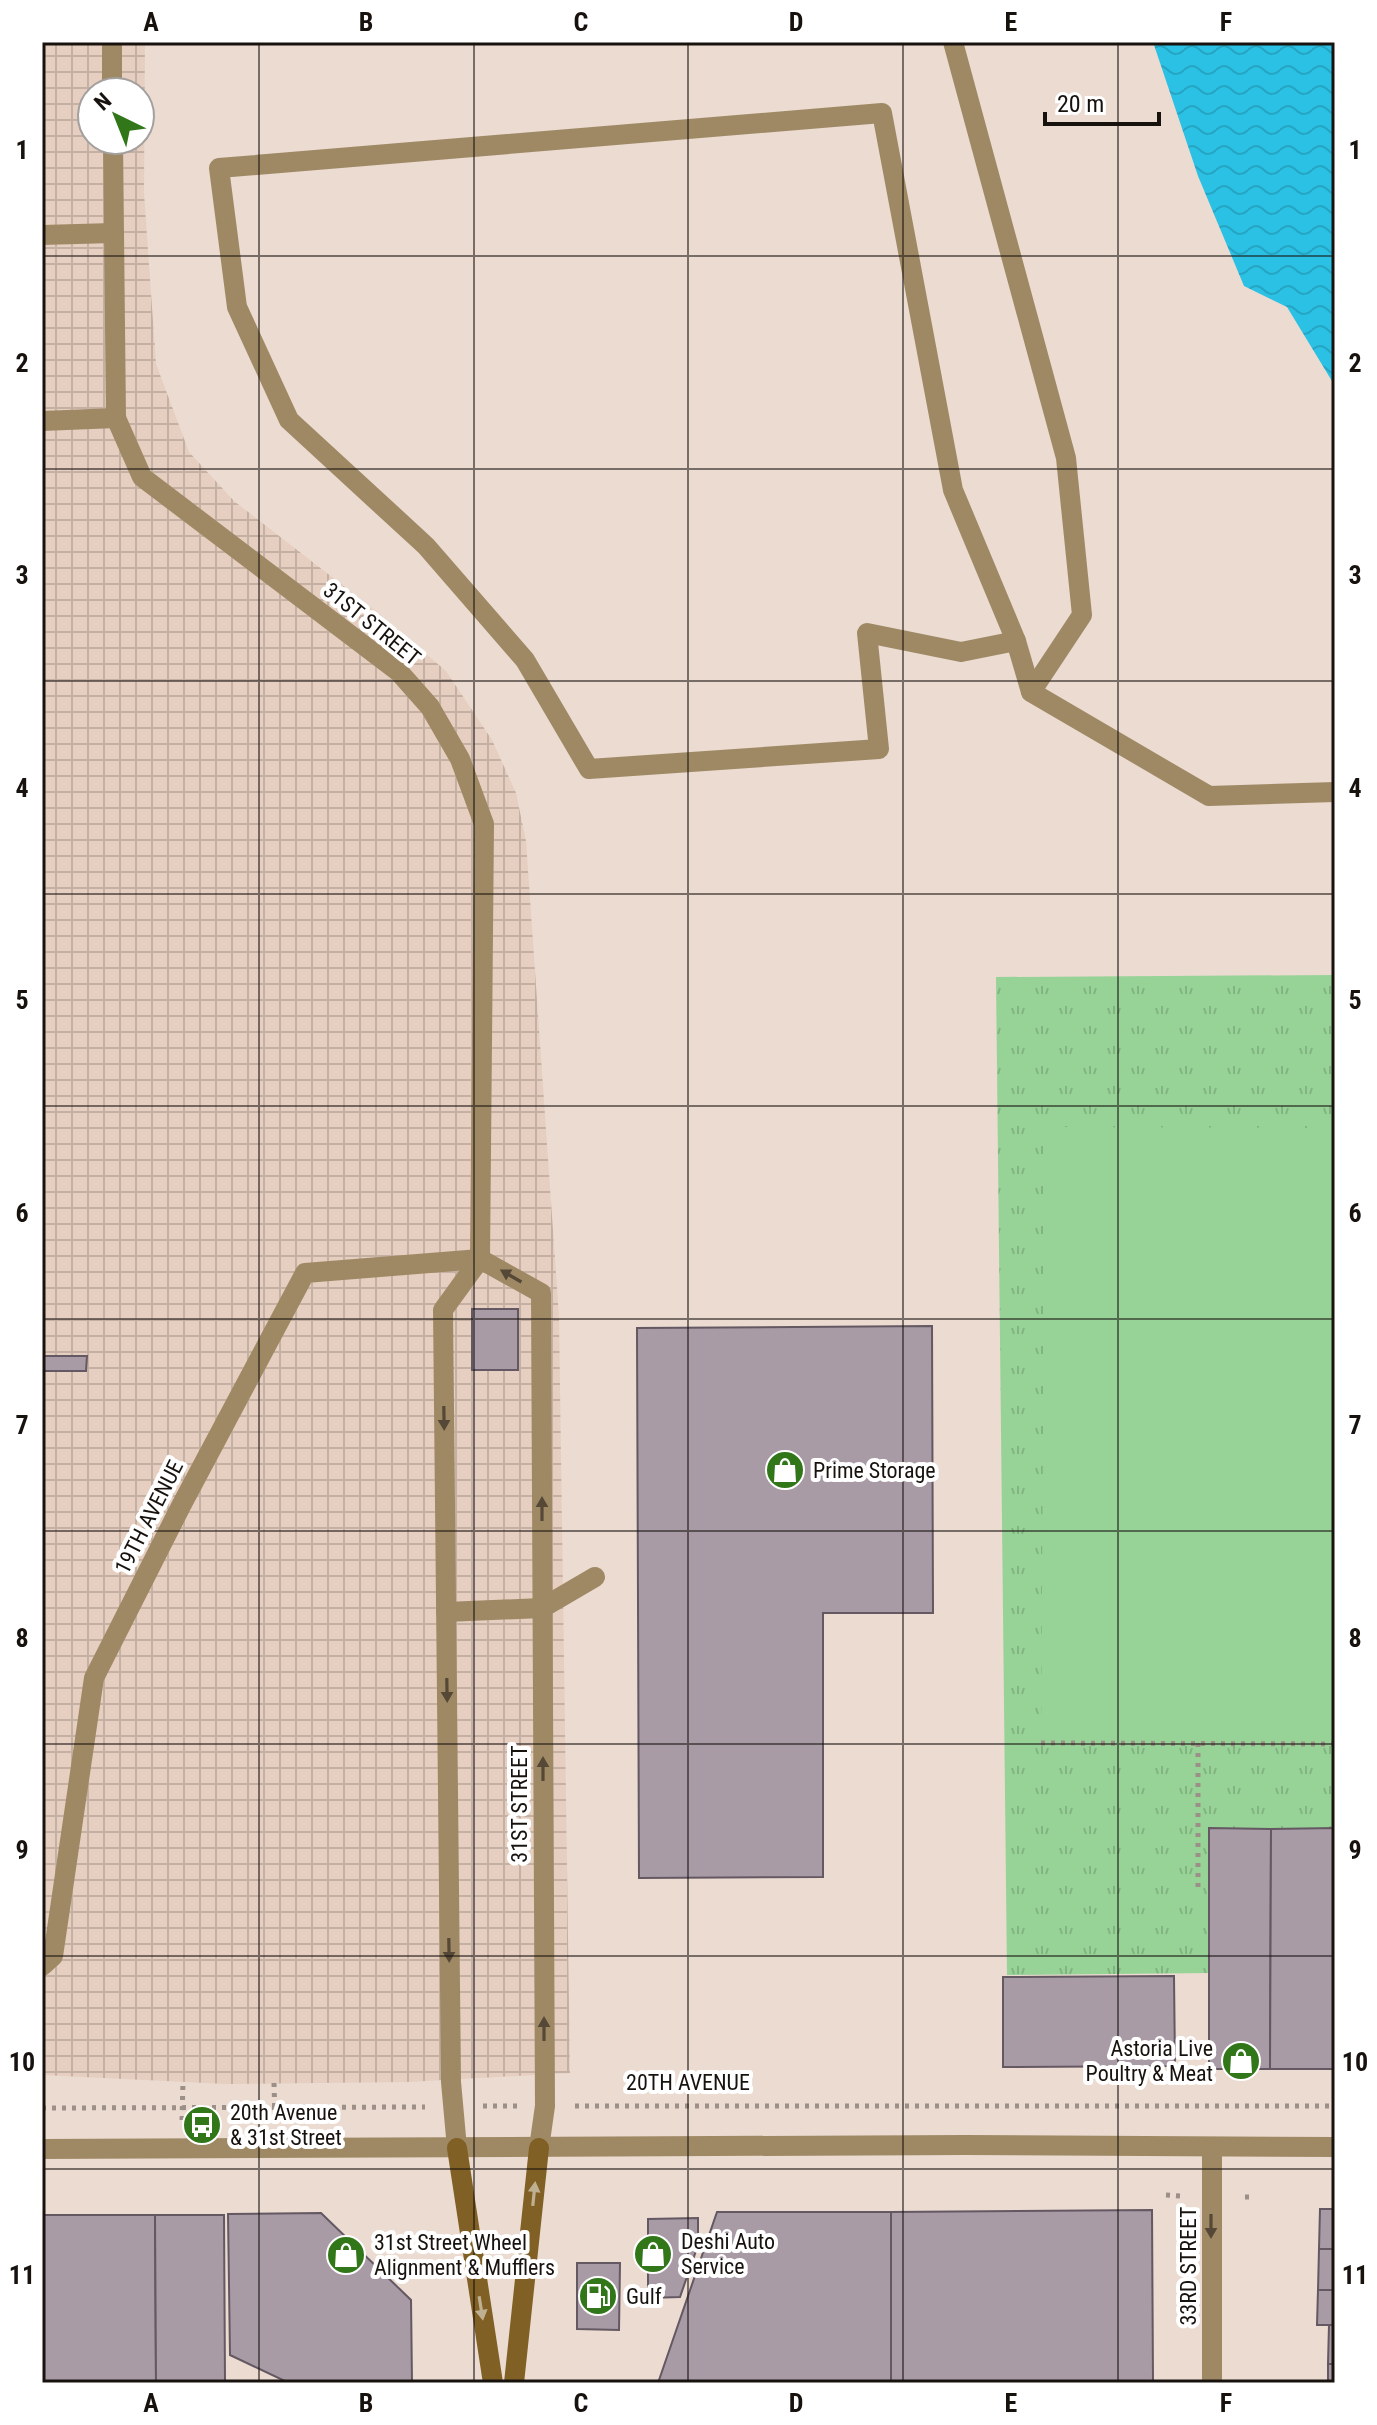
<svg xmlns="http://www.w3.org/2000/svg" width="1377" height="2425" font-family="'Roboto Condensed',sans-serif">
	<defs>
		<pattern id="industrial-grid" width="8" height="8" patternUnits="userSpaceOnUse" patternTransform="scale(2)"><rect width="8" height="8" fill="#e6cfc0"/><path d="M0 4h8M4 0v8" fill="none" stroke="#c5b1a4"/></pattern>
		<pattern id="park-tufts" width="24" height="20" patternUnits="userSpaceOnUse" patternTransform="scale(2)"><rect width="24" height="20" fill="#97d397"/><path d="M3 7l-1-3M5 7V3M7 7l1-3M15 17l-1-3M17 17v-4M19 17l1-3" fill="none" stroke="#81b481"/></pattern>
		<pattern id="water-waves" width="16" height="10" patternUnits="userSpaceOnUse" patternTransform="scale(2)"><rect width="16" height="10" fill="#2ac1e5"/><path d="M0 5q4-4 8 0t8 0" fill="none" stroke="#25a5c3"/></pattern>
	</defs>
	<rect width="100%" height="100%" fill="#ebdbd1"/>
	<path fill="url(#industrial-grid)" fill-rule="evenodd" d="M42 42H145L144 193 156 364 189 452 234 501 377 612 446 671 492 740 516 793 526 841 559 1317 570 2073 409 2082 226 2084 42 2075ZM92 92H140V140H92Z"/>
	<polygon fill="url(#park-tufts)" points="1335,975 1335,1828 1210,1828 1210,1973 1007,1975 996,977"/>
	<polygon fill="#97d397" points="1045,1127 1335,1128 1335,1744 1041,1743"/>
	<polygon fill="url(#water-waves)" points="1153,42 1335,42 1335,386 1287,307 1244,286 1198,176"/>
	<g fill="#a89ba6" stroke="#645863" stroke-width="2">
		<rect x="472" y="1309" width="46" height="61"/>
		<polygon points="932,1326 933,1613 823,1613 823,1877 639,1878 637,1328"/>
		<polygon points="42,1356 87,1356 86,1371 42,1371"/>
		<polygon points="1209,1828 1271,1829 1270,2069 1209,2069"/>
		<polygon points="1335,1828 1335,2069 1270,2069 1271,1829"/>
		<polygon points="1174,1976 1175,2066 1003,2067 1003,1977"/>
		<polygon points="1320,2209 1335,2209 1335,2249 1319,2249"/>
		<polygon points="1152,2210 1153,2383 891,2383 891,2212"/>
		<polygon points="717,2212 891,2212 891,2383 658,2383"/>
		<polygon points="321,2213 411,2300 412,2383 289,2383 230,2355 228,2214"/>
		<polygon points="42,2215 155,2215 156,2383 42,2383"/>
		<polygon points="155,2215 224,2215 225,2383 156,2383"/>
		<polygon points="698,2218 698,2245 680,2297 648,2298 648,2219"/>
		<polygon points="1319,2249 1335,2249 1335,2290 1318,2290"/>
		<polygon points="577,2263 620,2263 619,2330 577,2329"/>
		<polygon points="1318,2290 1335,2290 1335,2325 1317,2325"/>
		<polygon points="1329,2325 1335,2325 1335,2364 1328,2364"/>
		<rect x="1328" y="2364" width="7" height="19"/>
	</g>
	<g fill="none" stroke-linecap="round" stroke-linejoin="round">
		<g stroke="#9c8f88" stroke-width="5" stroke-dasharray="4 6" stroke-linecap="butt">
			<polyline points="1041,1743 1335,1744"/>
			<polyline points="1198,1743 1198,1889"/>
			<polyline points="274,2083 275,2120"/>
			<polyline points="483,2106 517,2106"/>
			<polyline points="575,2106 1335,2106"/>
			<polyline points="42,2108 425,2107"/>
			<polyline points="182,2120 183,2081"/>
			<polyline points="1166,2195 1181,2196"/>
			<polyline points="1245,2197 1252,2197"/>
		</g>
		<g stroke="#9f8965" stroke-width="20">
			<polyline points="112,42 112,92"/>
			<polyline points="953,42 1066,458 1082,615 1031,692"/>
			<polygon points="882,113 953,490 1016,641 961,652 867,633 879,749 589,769 525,660 426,546 289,420 237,307 219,168"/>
			<polyline points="113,140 116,418 142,477 399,672 430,707 460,759 484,824 480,1259 443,1310 451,2082 457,2148"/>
			<polyline points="42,235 113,233"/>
			<polyline points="42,421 116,418"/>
			<polyline points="1016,641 1031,692 1209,796 1335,792"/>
			<polyline points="480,1259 541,1293 545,2106 539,2148"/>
			<polyline points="446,1612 542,1608 595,1577"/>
			<polyline points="42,1966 53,1956 94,1678 181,1506 305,1273 480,1259"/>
		</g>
		<g stroke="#9f8965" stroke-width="20">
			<polyline points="1212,2148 1212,2383"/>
			<polyline points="42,2149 965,2145 1335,2147"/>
		</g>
		<g stroke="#806024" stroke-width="20">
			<polyline points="457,2148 493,2383"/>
			<polyline points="514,2383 539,2148"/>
		</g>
	</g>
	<defs><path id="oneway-solid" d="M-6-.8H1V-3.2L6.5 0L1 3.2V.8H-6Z" transform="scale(2)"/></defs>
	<g fill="#554836">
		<use href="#oneway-solid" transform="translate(511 1276) rotate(-150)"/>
		<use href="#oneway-solid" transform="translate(444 1418) rotate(89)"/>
		<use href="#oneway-solid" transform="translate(542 1509) rotate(-90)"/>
		<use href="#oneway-solid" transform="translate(447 1690) rotate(89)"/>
		<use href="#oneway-solid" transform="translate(543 1769) rotate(-90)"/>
		<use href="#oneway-solid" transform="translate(449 1950) rotate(89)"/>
		<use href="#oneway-solid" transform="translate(544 2029) rotate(-90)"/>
		<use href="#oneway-solid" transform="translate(1211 2226) rotate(90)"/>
	</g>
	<g fill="#c0b092">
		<use href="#oneway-solid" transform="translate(534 2194) rotate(-84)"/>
		<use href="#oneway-solid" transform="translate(481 2308) rotate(81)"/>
	</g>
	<path fill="none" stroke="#18120f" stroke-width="2" stroke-opacity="0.55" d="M259 42V2383M474 42V2383M688 42V2383M903 42V2383M1118 42V2383M42 256H1335M42 469H1335M42 681H1335M42 894H1335M42 1106H1335M42 1319H1335M42 1531H1335M42 1744H1335M42 1956H1335M42 2169H1335"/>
	<defs>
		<g id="shop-disc" transform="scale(2)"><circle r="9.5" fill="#31771a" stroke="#fff"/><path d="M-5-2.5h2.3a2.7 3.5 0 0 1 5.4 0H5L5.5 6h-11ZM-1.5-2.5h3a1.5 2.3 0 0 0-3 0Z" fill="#fff"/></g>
		<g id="bus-disc" transform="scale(2)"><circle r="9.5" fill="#31771a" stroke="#fff"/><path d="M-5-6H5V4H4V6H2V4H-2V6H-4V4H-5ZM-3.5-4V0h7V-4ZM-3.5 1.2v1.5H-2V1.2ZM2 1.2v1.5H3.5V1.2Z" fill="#fff"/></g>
		<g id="fuel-disc" transform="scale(2)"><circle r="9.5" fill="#31771a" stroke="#fff"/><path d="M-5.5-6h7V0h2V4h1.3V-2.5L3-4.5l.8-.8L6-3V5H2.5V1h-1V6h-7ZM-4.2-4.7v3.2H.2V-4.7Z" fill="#fff"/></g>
	</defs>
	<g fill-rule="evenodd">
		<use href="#shop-disc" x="785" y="1470"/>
		<use href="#shop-disc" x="1241" y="2061"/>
		<use href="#bus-disc" x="202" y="2125"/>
		<use href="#shop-disc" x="653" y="2254"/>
		<use href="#shop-disc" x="346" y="2255"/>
		<use href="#fuel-disc" x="598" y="2296"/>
	</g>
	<g text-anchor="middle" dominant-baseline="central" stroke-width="8" stroke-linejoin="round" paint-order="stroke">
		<g font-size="22" fill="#18120f" stroke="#fff">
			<text transform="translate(372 624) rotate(39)">31ST STREET</text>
			<text transform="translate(149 1517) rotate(-63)">19TH AVENUE</text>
			<text transform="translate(519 1804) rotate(-90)">31ST STREET</text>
			<text x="688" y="2082">20TH AVENUE</text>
			<text transform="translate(1188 2266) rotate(-90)">33RD STREET</text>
		</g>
		<g font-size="22" fill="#18120f" stroke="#fff" text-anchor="start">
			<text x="813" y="1470">Prime Storage</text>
			<text x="1213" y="2048" text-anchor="end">Astoria Live<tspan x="1213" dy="25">Poultry &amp; Meat</tspan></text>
			<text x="230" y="2112">20th Avenue<tspan x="230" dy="25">&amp; 31st Street</tspan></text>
			<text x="681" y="2241">Deshi Auto<tspan x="681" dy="25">Service</tspan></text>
			<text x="374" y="2242">31st Street Wheel<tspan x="374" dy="25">Alignment &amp; Mufflers</tspan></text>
			<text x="626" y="2296">Gulf</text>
		</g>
	</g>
	<rect width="1377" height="2425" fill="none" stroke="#ffffff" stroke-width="88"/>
	<g transform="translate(116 116) rotate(317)"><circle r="38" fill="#ffffff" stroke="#a3a09f" stroke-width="2"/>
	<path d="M0-6L14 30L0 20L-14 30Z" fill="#31771a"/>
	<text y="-12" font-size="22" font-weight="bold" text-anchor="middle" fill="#18120f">N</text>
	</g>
	<path d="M1045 112v12h114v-12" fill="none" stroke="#18120f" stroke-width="4"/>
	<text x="1057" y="112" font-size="24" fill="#18120f" stroke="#ffffff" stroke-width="6" paint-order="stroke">20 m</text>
	<rect x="44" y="44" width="1289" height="2337" fill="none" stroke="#18120f" stroke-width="3"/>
	<g font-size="26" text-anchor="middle" font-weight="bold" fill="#18120f">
		<text x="151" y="31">A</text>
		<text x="366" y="31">B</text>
		<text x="581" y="31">C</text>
		<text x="796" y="31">D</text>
		<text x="1011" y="31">E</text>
		<text x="1226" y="31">F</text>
		<text x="22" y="159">1</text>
		<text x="1355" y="159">1</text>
		<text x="22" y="372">2</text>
		<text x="1355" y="372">2</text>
		<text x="22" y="584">3</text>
		<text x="1355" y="584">3</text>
		<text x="22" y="797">4</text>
		<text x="1355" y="797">4</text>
		<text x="22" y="1009">5</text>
		<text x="1355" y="1009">5</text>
		<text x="22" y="1222">6</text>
		<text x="1355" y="1222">6</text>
		<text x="22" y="1434">7</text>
		<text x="1355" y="1434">7</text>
		<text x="22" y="1647">8</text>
		<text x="1355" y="1647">8</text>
		<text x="22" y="1859">9</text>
		<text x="1355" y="1859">9</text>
		<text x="22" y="2071">10</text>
		<text x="1355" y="2071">10</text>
		<text x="22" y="2284">11</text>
		<text x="1355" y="2284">11</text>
		<text x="151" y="2412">A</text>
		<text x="366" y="2412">B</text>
		<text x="581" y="2412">C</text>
		<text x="796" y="2412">D</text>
		<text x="1011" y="2412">E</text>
		<text x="1226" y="2412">F</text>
	</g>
</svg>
